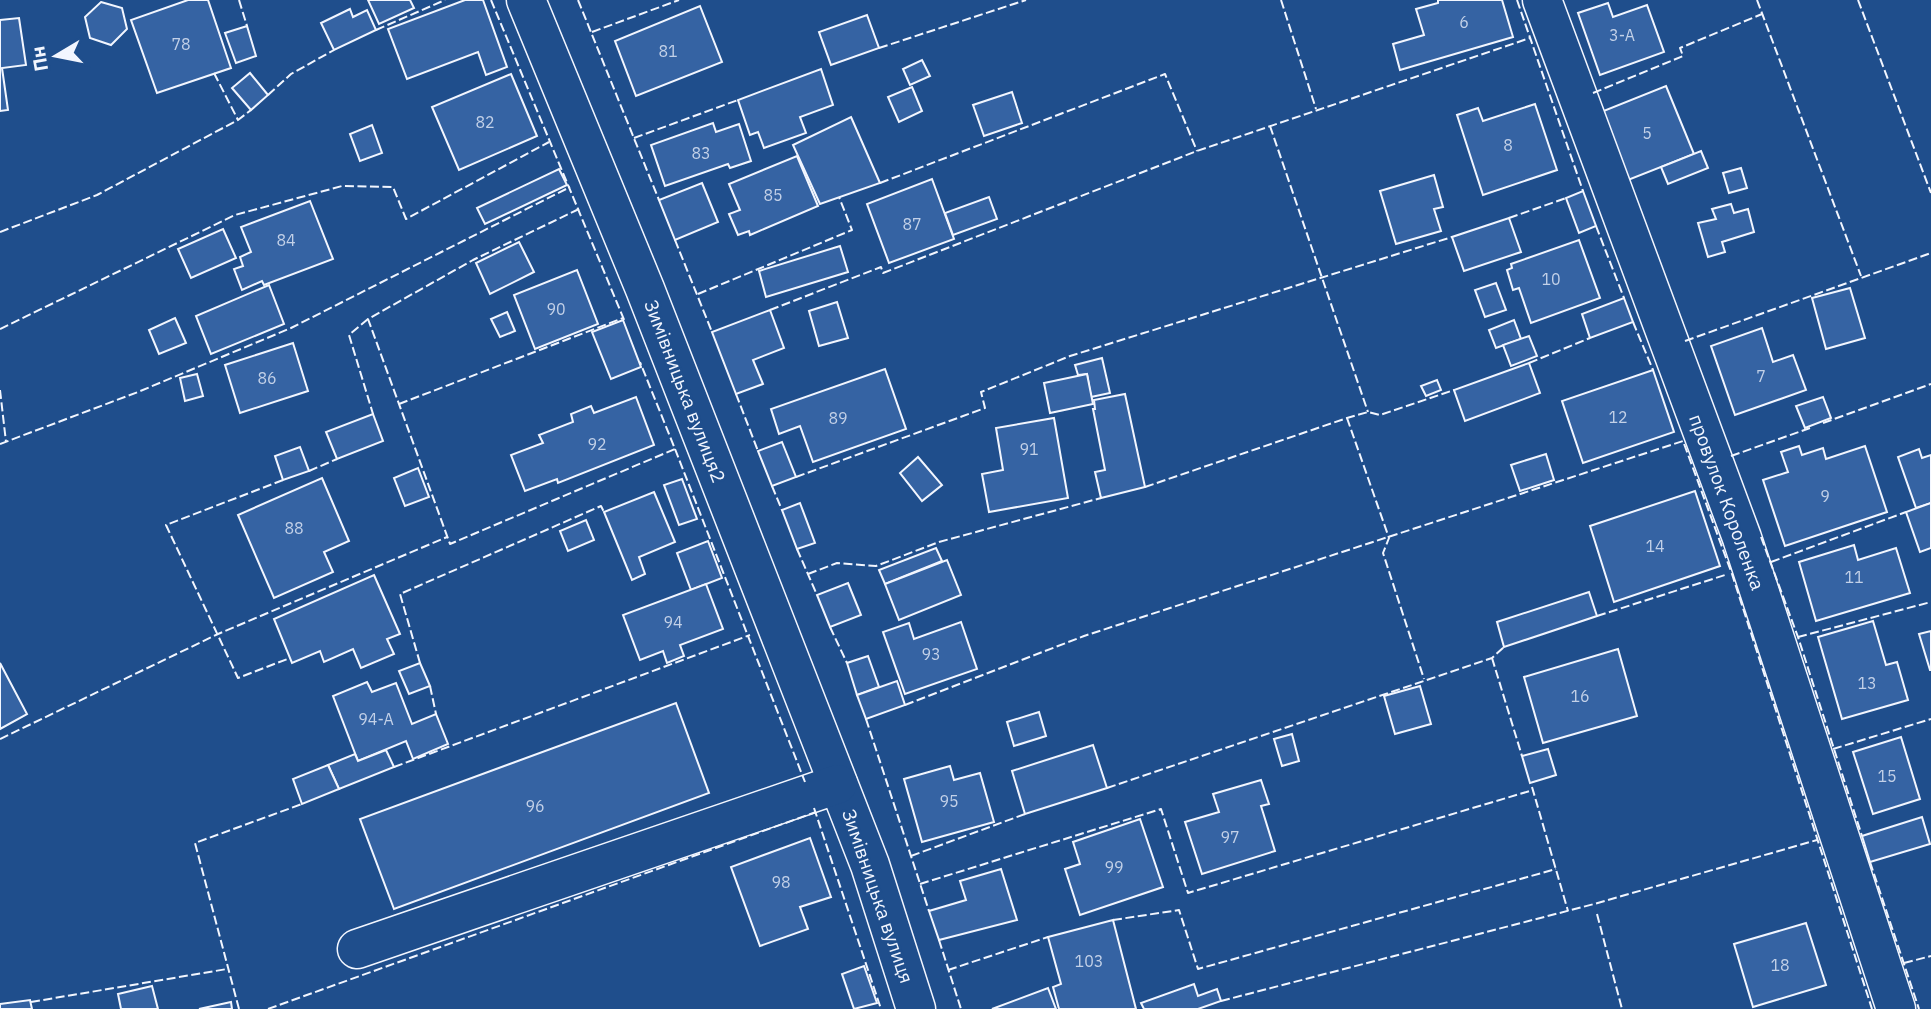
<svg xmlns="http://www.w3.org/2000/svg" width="1931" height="1009" font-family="'IBM Plex Sans',sans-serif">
	<rect width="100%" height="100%" fill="#1f4e8c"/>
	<g fill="#3563a3" stroke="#f2f6ff" stroke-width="2">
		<polygon points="188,0 208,0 231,68 157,93 131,20"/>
		<polygon points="368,0 410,0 414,8 379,24"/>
		<polygon points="465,0 483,0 507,67 486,75 478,52 407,79 388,29"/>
		<polygon points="1438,0 1502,0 1513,37 1400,70 1393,44 1424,35 1416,9 1438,3"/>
		<polygon points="101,2 122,8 127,29 111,45 90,38 85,17"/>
		<polygon points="1608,3 1613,17 1647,5 1664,52 1600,75 1578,13"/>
		<polygon points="700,6 722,62 636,96 615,41"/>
		<polygon points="350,9 353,17 367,10 376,30 334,50 321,23"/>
		<polygon points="867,15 879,48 831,65 819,32"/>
		<polygon points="19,18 26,65 2,68 8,110 0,111 0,20"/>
		<polygon points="247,26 256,56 236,63 225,33"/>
		<polygon points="922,60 930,76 910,85 903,69"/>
		<polygon points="821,69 833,105 800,117 806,133 764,148 758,132 750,135 738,100"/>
		<polygon points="250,73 268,95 251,110 232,88"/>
		<polygon points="511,74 537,136 459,170 432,107"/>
		<polygon points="1666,86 1694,154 1628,180 1601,112"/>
		<polygon points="912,87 922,111 899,122 888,97"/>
		<polygon points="1012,92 1022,123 984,136 973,105"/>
		<polygon points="1535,104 1557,170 1483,195 1457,115 1478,108 1483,121"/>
		<polygon points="851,117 880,183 820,204 793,145"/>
		<polygon points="713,123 716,132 739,124 751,161 730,168 728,164 665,186 651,145"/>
		<polygon points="372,125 382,153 360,161 350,134"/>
		<polygon points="1701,151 1708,168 1668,184 1661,167"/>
		<polygon points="797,156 818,206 750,235 749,231 738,235 729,214 740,210 729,184"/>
		<polygon points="1741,168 1747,188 1729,193 1723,173"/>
		<polygon points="559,169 567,185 485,224 477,208"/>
		<polygon points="1434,175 1443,207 1434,209 1441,231 1396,244 1380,191"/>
		<polygon points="932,179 954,239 889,263 867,204"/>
		<polygon points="702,183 718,222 675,240 659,200"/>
		<polygon points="1583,191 1596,226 1579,233 1566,198"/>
		<polygon points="989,197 997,219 953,235 945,213"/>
		<polygon points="310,201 333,259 264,285 262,281 242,290 234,269 243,266 240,257 251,252 241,227"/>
		<polygon points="1731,204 1734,213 1748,209 1754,232 1722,242 1725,252 1708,257 1698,223 1716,219 1712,209"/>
		<polygon points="1509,218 1521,252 1464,271 1452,237"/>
		<polygon points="223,229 236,258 191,278 178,249"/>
		<polygon points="1579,240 1600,298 1531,323 1519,288 1513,290 1507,270 1512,268 1511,264"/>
		<polygon points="519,242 534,272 490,294 476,263"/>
		<polygon points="840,246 848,272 766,297 759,271"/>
		<polygon points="577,270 598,324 535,349 514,295"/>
		<polygon points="1496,283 1506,310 1485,317 1475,290"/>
		<polygon points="269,285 284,324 211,354 196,316"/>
		<polygon points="1850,288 1865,338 1826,349 1812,298"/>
		<polygon points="1624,298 1633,322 1590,338 1582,314"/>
		<polygon points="837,302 848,338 819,346 809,311"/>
		<polygon points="770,310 784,348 753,360 763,384 736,394 712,332"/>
		<polygon points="507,312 515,331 500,337 491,319"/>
		<polygon points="175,318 186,343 159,354 149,330"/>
		<polygon points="623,320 641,367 611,379 592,332"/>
		<polygon points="1514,320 1521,339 1496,348 1489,330"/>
		<polygon points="1762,328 1773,362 1793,355 1806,390 1735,415 1711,346"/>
		<polygon points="1529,336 1537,356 1511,366 1503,345"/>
		<polygon points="293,343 308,391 240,413 225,365"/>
		<polygon points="1102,358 1110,393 1091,397 1087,374 1078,375 1075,365"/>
		<polygon points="1529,363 1540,393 1465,421 1454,390"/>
		<polygon points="885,369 906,429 813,462 800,426 779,434 771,409"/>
		<polygon points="1653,370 1674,432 1583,463 1562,401"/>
		<polygon points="197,374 203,396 185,401 180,378"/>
		<polygon points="1087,374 1093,404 1050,413 1044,383"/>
		<polygon points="1437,380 1441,390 1426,396 1421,386"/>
		<polygon points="1125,394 1145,487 1101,498 1095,472 1105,470 1093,409 1095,409 1094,400"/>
		<polygon points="636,397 654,445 558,483 557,479 525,491 511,455 543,443 539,435 573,422 571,414 591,406 594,413"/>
		<polygon points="1823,397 1831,418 1805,428 1796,406"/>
		<polygon points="373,414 383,441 337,459 326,432"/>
		<polygon points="1054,418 1068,498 989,512 982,474 1003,470 996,428"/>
		<polygon points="782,442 796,477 772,486 758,451"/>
		<polygon points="1799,446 1802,455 1823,448 1826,459 1865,446 1887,512 1785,546 1763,480 1788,472 1781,452"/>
		<polygon points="300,447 309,471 283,480 275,456"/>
		<polygon points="1919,449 1922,458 1931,455 1931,503 1916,508 1898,457"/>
		<polygon points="1546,454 1554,480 1520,491 1511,465"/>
		<polygon points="918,457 942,485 922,501 900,473"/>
		<polygon points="418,468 429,497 405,506 394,478"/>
		<polygon points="322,478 349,541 324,552 333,572 274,598 238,515"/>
		<polygon points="682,479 697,519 679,525 664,485"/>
		<polygon points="1695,491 1720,566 1614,602 1590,526"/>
		<polygon points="654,492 675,542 639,557 645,574 632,580 604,512"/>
		<polygon points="800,503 815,543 797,549 782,510"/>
		<polygon points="1931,503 1931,548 1920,552 1906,512"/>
		<polygon points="586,520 594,540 568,551 560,531"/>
		<polygon points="708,541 722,578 691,590 677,553"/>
		<polygon points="1854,545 1858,560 1896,548 1910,593 1816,621 1799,562"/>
		<polygon points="936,548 942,561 885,584 879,570"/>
		<polygon points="947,560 961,595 899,620 885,584"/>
		<polygon points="374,575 400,634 387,639 394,654 361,668 353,649 324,662 320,651 292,663 274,619"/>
		<polygon points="848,583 861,615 830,627 817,595"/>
		<polygon points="706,584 723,629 680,645 684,656 667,663 663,651 640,660 623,615"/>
		<polygon points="1589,592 1597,616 1504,647 1497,622"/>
		<polygon points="1873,621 1886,665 1897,662 1908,700 1842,719 1818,637"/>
		<polygon points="961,622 977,669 905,694 883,632 909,623 914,639"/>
		<polygon points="1931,631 1931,670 1930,670 1919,634"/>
		<polygon points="1618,649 1637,716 1543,743 1524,677"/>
		<polygon points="868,656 879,687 857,695 847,663"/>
		<polygon points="0,663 27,714 0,729"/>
		<polygon points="420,663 430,686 409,694 399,671"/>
		<polygon points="897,681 905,705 866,719 857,695"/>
		<polygon points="367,682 372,692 396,683 412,724 436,714 448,744 413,759 406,741 358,761 333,696"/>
		<polygon points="1420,686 1431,724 1395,734 1384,696"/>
		<polygon points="676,703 709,793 394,909 360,819"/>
		<polygon points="1039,712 1046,736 1014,746 1007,722"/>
		<polygon points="1292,734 1299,761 1282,766 1274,739"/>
		<polygon points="1901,737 1920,799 1873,814 1853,752"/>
		<polygon points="1093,745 1107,788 1025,814 1012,771"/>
		<polygon points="1548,749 1556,775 1530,783 1522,756"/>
		<polygon points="386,750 394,767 339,789 328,765 355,754 358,761"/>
		<polygon points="328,765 339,789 302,804 293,779"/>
		<polygon points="950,766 954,780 980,773 994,822 922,842 904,779"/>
		<polygon points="1261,780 1269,804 1261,806 1275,851 1202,874 1185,822 1219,812 1213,794"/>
		<polygon points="1922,817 1930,844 1870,862 1862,836"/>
		<polygon points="1140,819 1163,887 1080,915 1065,869 1080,864 1073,842"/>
		<polygon points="810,838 831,897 800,907 808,929 760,946 731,867"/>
		<polygon points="1001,869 1017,920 939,940 929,911 966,900 960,881"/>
		<polygon points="1113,920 1136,1009 1059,1009 1053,987 1061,984 1048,937"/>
		<polygon points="1806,923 1826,985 1753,1007 1734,944"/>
		<polygon points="864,966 877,1003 854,1009 842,974"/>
		<polygon points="1194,984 1198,996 1217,989 1221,1001 1198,1009 1144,1009 1141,1003"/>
		<polygon points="152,986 158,1009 121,1009 118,994"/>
		<polygon points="1048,988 1056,1009 992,1009"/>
		<polygon points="30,1000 32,1009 0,1009 0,1004"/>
		<polygon points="231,1002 232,1009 199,1009"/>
	</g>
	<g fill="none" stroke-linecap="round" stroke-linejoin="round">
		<g stroke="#f2f6ff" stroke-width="41">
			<g id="minor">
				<polyline points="526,0 645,289 870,865 916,1009"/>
				<polyline points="1542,0 1742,538 1896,1009"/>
				<polyline points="357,949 838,784"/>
			</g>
		</g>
		<use href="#minor" stroke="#1f4e8c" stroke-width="38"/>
		<g stroke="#f2f6ff" stroke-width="2" stroke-dasharray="9 3.5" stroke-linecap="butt">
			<polyline points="239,0 247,26"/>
			<polyline points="491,0 625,322"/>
			<polyline points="578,0 659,200"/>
			<polyline points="1281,0 1316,109"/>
			<polyline points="1517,0 1583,191"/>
			<polyline points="1757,0 1861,276"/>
			<polyline points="1858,0 1931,193"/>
			<polyline points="376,30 445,0"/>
			<polyline points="592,32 679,0"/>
			<polyline points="879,48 1026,0"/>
			<polyline points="214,73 238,120"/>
			<polyline points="1593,93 1683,56 1680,48 1762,14"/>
			<polyline points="268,95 291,74 334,50"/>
			<polyline points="1270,126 1368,412"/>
			<polyline points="634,138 738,100"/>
			<polyline points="880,183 1165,74 1197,151"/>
			<polyline points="579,209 473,260 368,319 450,544 675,449 640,362"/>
			<polyline points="1509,218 1566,198"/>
			<polyline points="1596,226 1624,298"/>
			<polyline points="0,232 97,195 238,120 251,110"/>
			<polyline points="675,240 712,332"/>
			<polyline points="698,294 852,230 839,197"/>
			<polyline points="770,310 881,267 883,273 1197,151 1530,38"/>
			<polyline points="368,319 349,335 373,414"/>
			<polyline points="1633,322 1653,370"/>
			<polyline points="0,329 235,215 342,186 393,187 406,219 549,142"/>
			<polyline points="1685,341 1931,253"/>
			<polyline points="1529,363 1590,338"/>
			<polyline points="0,390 6,442"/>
			<polyline points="736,394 758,451"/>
			<polyline points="399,404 623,318"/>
			<polyline points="1347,418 1389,538 1383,553 1424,679"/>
			<polyline points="1823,423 1931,384"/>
			<polyline points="0,444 138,392 291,328 570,187"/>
			<polyline points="675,449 805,782"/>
			<polyline points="1731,456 1810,428"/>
			<polyline points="309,471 337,459"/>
			<polyline points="796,477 985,408 981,392 1070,356 1452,237"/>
			<polyline points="283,480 166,525 238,678 290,658"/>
			<polyline points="772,486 782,510"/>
			<polyline points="1145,487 1347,418 1368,412 1380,415 1454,390"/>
			<polyline points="1761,537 1798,637 1862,836"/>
			<polyline points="797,549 817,595"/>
			<polyline points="1771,562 1906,512"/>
			<polyline points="808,574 837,563 876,566 939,542 1101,498"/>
			<polyline points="1597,616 1725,575"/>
			<polyline points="830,627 847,663"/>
			<polyline points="1798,637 1931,602"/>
			<polyline points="1492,658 1522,756"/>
			<polyline points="420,663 400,594 601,506 604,512"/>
			<polyline points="430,686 436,714"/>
			<polyline points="905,705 1084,636 1683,441 1732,574 1872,1009"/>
			<polyline points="866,719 929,911"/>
			<polyline points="0,739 218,634 447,537"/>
			<polyline points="1833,749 1931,719"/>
			<polyline points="394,767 750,635"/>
			<polyline points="1532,787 1568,911"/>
			<polyline points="1107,788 1492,658 1504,647"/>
			<polyline points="814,808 881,1009"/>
			<polyline points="911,856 1025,814"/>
			<polyline points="1870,862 1919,1009"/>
			<polyline points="920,884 1161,809 1188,893 1533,790"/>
			<polyline points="1597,914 1622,1009"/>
			<polyline points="1113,920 1179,910 1198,969 1556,869"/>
			<polyline points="939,940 961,1009"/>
			<polyline points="1904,963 1931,956"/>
			<polyline points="948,970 1048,937"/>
			<polyline points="1221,1001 1594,904 1817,840"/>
			<polyline points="31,1002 227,969"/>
			<polyline points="239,1009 195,843 302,804"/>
			<polyline points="268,1009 816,812"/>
		</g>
	</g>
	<g text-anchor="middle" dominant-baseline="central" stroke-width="5" stroke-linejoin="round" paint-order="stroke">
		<g font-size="16" fill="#c3d1e8">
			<text x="1464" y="22">6</text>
			<text x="1622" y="35">3-А</text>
			<text x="181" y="44">78</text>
			<text x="668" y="51">81</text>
			<text x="485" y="122">82</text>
			<text x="1647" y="133">5</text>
			<text x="1508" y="145">8</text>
			<text x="701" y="153">83</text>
			<text x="773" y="195">85</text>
			<text x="912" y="224">87</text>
			<text x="286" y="240">84</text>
			<text x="1551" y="279">10</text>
			<text x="556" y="309">90</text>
			<text x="1761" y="376">7</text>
			<text x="267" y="378">86</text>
			<text x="1618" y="417">12</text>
			<text x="838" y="418">89</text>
			<text x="597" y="444">92</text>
			<text x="1029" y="449">91</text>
			<text x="1825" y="496">9</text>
			<text x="294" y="528">88</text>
			<text x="1655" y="546">14</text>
			<text x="1854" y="577">11</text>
			<text x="673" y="622">94</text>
			<text x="931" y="654">93</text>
			<text x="1867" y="683">13</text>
			<text x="1580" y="696">16</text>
			<text x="376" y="719">94-А</text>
			<text x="1887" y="776">15</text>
			<text x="949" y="801">95</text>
			<text x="535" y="806">96</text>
			<text x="1230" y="837">97</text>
			<text x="1114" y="867">99</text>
			<text x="781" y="882">98</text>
			<text x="1089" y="961">103</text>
			<text x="1780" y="965">18</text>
		</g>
		<g font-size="19" fill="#f2f6ff" stroke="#1f4e8c">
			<text transform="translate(685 391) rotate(69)">Зимівницька вулиця2</text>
			<text transform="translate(1727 502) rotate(70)">провулок Короленка</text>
			<text transform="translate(878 896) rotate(71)">Зимівницька вулиця</text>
		</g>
	</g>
	<g transform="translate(56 56) rotate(260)" stroke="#1f4e8c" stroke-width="5" paint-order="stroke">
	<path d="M0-5L12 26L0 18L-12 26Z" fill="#f2f6ff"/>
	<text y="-10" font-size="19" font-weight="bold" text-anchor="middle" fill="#f2f6ff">Пн</text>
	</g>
</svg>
